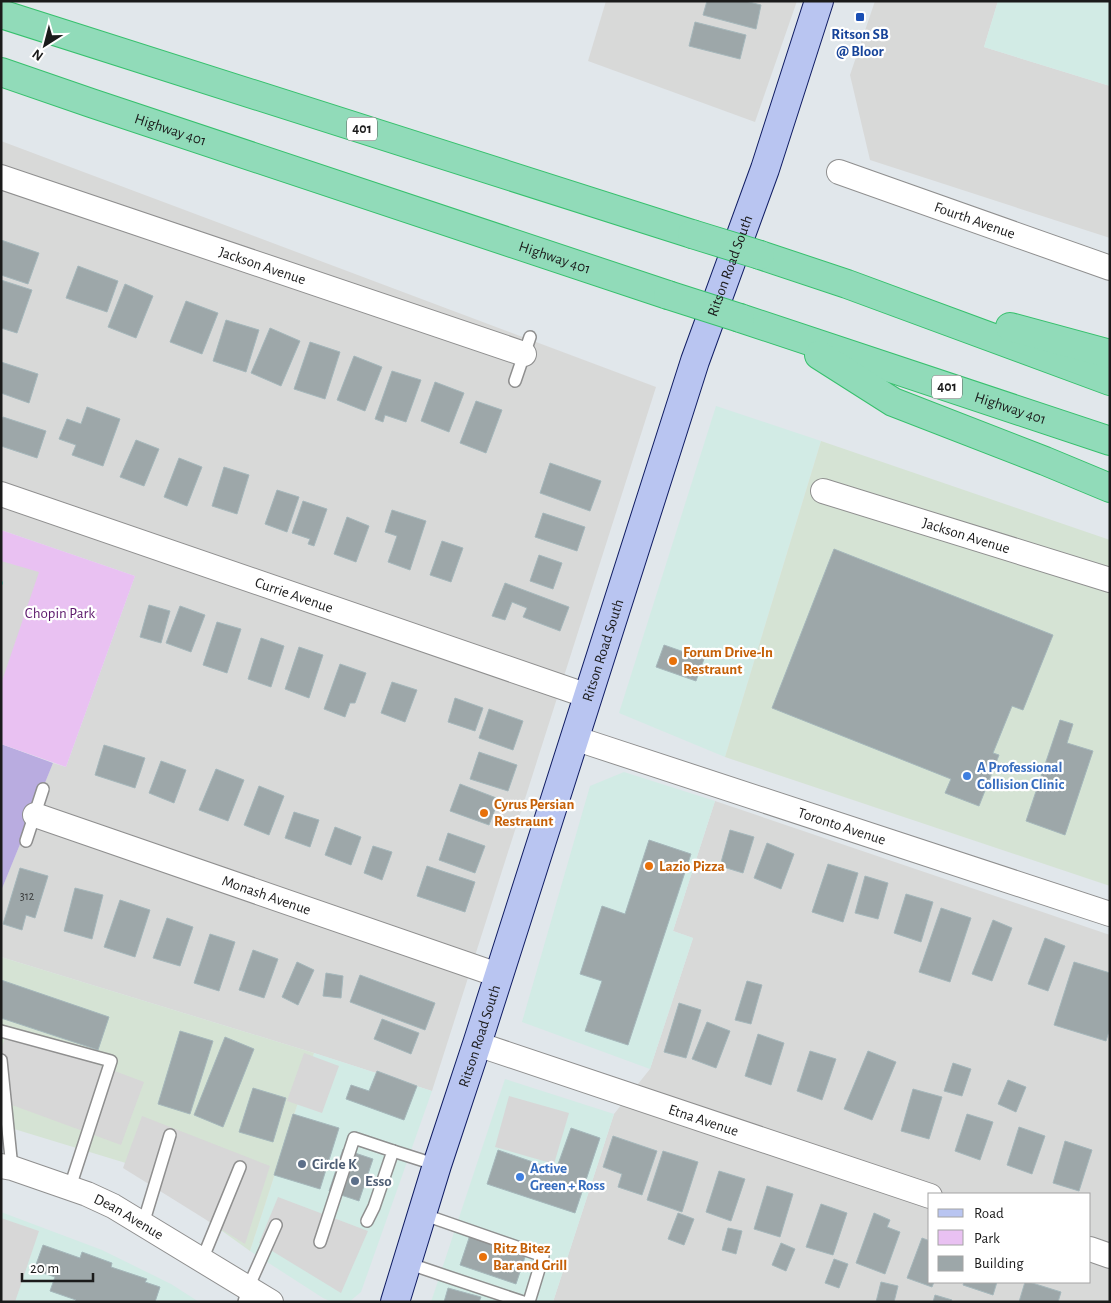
<svg xmlns="http://www.w3.org/2000/svg" width="1111" height="1303" font-family="'Alegreya Sans',sans-serif">
	<rect width="100%" height="100%" fill="#e1e7eb"/>
	<g fill="#d8d9d8" fill-rule="evenodd">
		<polygon points="606,1 797,1 755,122 588,61"/>
		<polygon points="875,1 998,1 984,47 1110,86 1110,238 870,160 850,75"/>
		<polygon points="1,141 656,387 432,1091 314,1053 1,957 1,891 53,763 66,767 135,576 1,530"/>
		<path d="M715 801 1110 935V1302H553L614 1114 650 1069 693 938 673 931ZM930 1194H1090V1282H930Z"/>
	</g>
	<g fill="#d2ebe5">
		<polygon points="998,1 1110,1 1110,86 984,47"/>
		<polygon points="716,406 821,441 725,757 619,713"/>
		<polygon points="624,772 715,801 673,931 693,938 650,1069 522,1022 590,786"/>
		<polygon points="314,1053 432,1091 361,1292 349,1302 332,1302 323,1298 250,1251"/>
		<polygon points="505,1079 614,1114 553,1302 431,1302"/>
		<polygon points="1,1212 102,1250 171,1284 199,1302 1,1302"/>
	</g>
	<g fill="#d5e3d4">
		<polygon points="821,441 1110,540 1110,886 725,757"/>
		<polygon points="1,957 314,1053 250,1251 129,1164 1,1125"/>
	</g>
	<polygon fill="#b9ace0" points="1,744 53,763 1,891"/>
	<polygon fill="#e9c1f2" points="1,530 135,576 66,767 1,744"/>
	<g fill="#d7d7d7">
		<polygon points="1,561 39,572 1,684"/>
		<polygon points="8,1031 144,1082 121,1145 1,1101 1,1049"/>
		<polygon points="304,1053 339,1066 322,1113 287,1101"/>
		<polygon points="509,1096 569,1113 554,1164 495,1147"/>
		<polygon points="142,1116 270,1166 245,1244 123,1168"/>
		<polygon points="278,1197 368,1231 341,1293 259,1243"/>
		<polygon points="1,1218 39,1231 15,1302 1,1302"/>
	</g>
	<g fill="#9da7a9" stroke="#a5b7bb">
		<polygon points="707,1 745,1 761,5 756,29 703,15"/>
		<polygon points="695,22 746,35 740,59 689,46"/>
		<polygon points="1,240 39,253 28,284 1,275"/>
		<polygon points="78,266 118,281 107,312 66,298"/>
		<polygon points="1,280 32,290 17,333 1,328"/>
		<polygon points="125,284 153,296 136,338 108,327"/>
		<polygon points="186,301 218,313 202,354 170,342"/>
		<polygon points="226,320 259,330 246,372 213,361"/>
		<polygon points="270,328 300,341 281,386 251,373"/>
		<polygon points="310,342 340,352 325,399 294,389"/>
		<polygon points="354,356 382,367 365,411 337,400"/>
		<polygon points="1,362 38,374 29,403 1,393"/>
		<polygon points="392,371 421,380 406,422 385,415 383,422 375,419"/>
		<polygon points="435,382 464,393 449,432 421,421"/>
		<polygon points="476,401 502,410 486,453 460,443"/>
		<polygon points="87,407 120,419 103,466 72,455 76,445 59,439 67,419 81,424"/>
		<polygon points="3,417 46,431 37,458 1,446 1,422"/>
		<polygon points="136,440 159,449 144,486 120,477"/>
		<polygon points="179,458 202,467 187,506 164,497"/>
		<polygon points="550,463 601,481 590,511 540,493"/>
		<polygon points="224,467 249,475 237,514 212,506"/>
		<polygon points="277,490 299,497 287,532 265,524"/>
		<polygon points="303,501 327,509 314,546 308,544 310,539 292,533"/>
		<polygon points="392,510 426,521 410,570 388,562 397,536 385,532"/>
		<polygon points="543,513 585,527 577,551 535,537"/>
		<polygon points="347,517 369,526 356,562 334,554"/>
		<polygon points="442,541 463,548 451,582 430,575"/>
		<polygon points="834,549 1053,635 1023,710 1012,706 993,753 999,755 979,806 945,793 951,779 772,708"/>
		<polygon points="539,555 562,563 553,589 530,581"/>
		<polygon points="505,583 569,607 560,631 523,617 527,608 512,602 505,620 492,616"/>
		<polygon points="149,605 170,611 161,643 140,637"/>
		<polygon points="180,606 205,615 191,652 166,643"/>
		<polygon points="217,622 241,629 227,673 203,665"/>
		<polygon points="261,638 284,646 271,687 248,679"/>
		<polygon points="664,645 704,659 696,681 656,667"/>
		<polygon points="299,647 323,655 309,698 285,689"/>
		<polygon points="340,664 366,673 355,703 350,703 345,717 324,709"/>
		<polygon points="392,682 417,690 405,722 381,713"/>
		<polygon points="455,698 483,708 475,731 448,722"/>
		<polygon points="489,709 523,721 513,750 479,738"/>
		<polygon points="1060,720 1073,724 1067,743 1093,751 1065,835 1026,821"/>
		<polygon points="104,745 145,758 135,788 95,775"/>
		<polygon points="479,752 517,765 508,791 470,779"/>
		<polygon points="161,761 186,770 174,803 149,793"/>
		<polygon points="216,769 244,780 228,821 199,810"/>
		<polygon points="460,784 499,799 489,825 450,811"/>
		<polygon points="259,786 284,796 269,835 244,825"/>
		<polygon points="294,812 319,820 310,847 285,838"/>
		<polygon points="335,827 361,837 351,865 325,855"/>
		<polygon points="730,830 754,837 743,873 720,866"/>
		<polygon points="448,833 485,846 475,873 439,860"/>
		<polygon points="649,840 691,854 628,1045 585,1031 602,981 580,974 602,906 625,914"/>
		<polygon points="767,843 794,854 781,889 754,878"/>
		<polygon points="373,846 392,852 382,880 364,873"/>
		<polygon points="828,864 858,873 843,922 812,912"/>
		<polygon points="427,866 475,882 465,912 417,896"/>
		<polygon points="20,868 48,876 35,918 26,915 22,930 3,924"/>
		<polygon points="865,876 888,883 878,919 855,913"/>
		<polygon points="75,888 103,895 92,939 64,931"/>
		<polygon points="906,894 933,902 921,942 894,933"/>
		<polygon points="120,900 150,910 135,957 104,947"/>
		<polygon points="941,908 971,918 950,982 919,972"/>
		<polygon points="167,918 193,927 180,966 153,958"/>
		<polygon points="993,920 1012,928 992,981 972,974"/>
		<polygon points="210,934 235,942 219,991 194,983"/>
		<polygon points="1045,938 1065,946 1048,991 1028,984"/>
		<polygon points="253,950 278,959 264,998 239,990"/>
		<polygon points="297,962 314,970 298,1005 282,997"/>
		<polygon points="1074,962 1110,973 1110,1028 1106,1041 1054,1025"/>
		<polygon points="326,973 343,976 341,998 323,996"/>
		<polygon points="360,975 435,1003 425,1030 350,1002"/>
		<polygon points="1,980 109,1017 98,1050 1,1018"/>
		<polygon points="747,981 762,985 751,1024 735,1020"/>
		<polygon points="679,1003 701,1010 686,1058 664,1052"/>
		<polygon points="382,1019 419,1033 411,1054 374,1039"/>
		<polygon points="707,1022 730,1031 716,1068 692,1059"/>
		<polygon points="180,1031 213,1041 190,1114 158,1104"/>
		<polygon points="758,1034 784,1043 771,1085 745,1076"/>
		<polygon points="225,1037 254,1049 223,1127 194,1115"/>
		<polygon points="810,1051 836,1059 822,1100 797,1091"/>
		<polygon points="868,1051 896,1062 872,1120 844,1109"/>
		<polygon points="953,1063 971,1069 962,1096 944,1091"/>
		<polygon points="377,1071 417,1086 404,1120 346,1099 351,1085 369,1091"/>
		<polygon points="1008,1080 1026,1087 1016,1112 998,1104"/>
		<polygon points="253,1088 286,1098 273,1142 239,1132"/>
		<polygon points="913,1089 942,1097 929,1139 901,1131"/>
		<polygon points="293,1114 339,1128 320,1189 274,1175"/>
		<polygon points="967,1114 993,1122 980,1160 955,1151"/>
		<polygon points="1019,1127 1045,1136 1032,1174 1007,1165"/>
		<polygon points="571,1128 600,1138 575,1213 487,1184 498,1150 556,1170"/>
		<polygon points="613,1136 657,1151 642,1195 618,1187 622,1174 603,1167"/>
		<polygon points="1065,1141 1092,1150 1079,1191 1053,1183"/>
		<polygon points="343,1149 373,1159 359,1201 329,1191"/>
		<polygon points="663,1151 698,1162 682,1212 647,1200"/>
		<polygon points="719,1171 745,1179 731,1221 706,1212"/>
		<polygon points="767,1186 793,1194 780,1237 754,1229"/>
		<polygon points="821,1204 847,1213 833,1255 806,1247"/>
		<polygon points="678,1213 694,1219 684,1245 668,1239"/>
		<polygon points="874,1213 890,1220 887,1227 900,1232 885,1274 856,1263"/>
		<polygon points="728,1228 742,1231 736,1254 722,1250"/>
		<polygon points="470,1235 526,1254 516,1284 460,1265"/>
		<polygon points="922,1238 930,1241 930,1282 934,1282 932,1287 907,1278"/>
		<polygon points="781,1243 795,1249 786,1271 772,1265"/>
		<polygon points="43,1245 80,1258 82,1252 112,1263 111,1267 147,1279 145,1282 160,1287 155,1302 75,1302 76,1300 50,1291 55,1277 34,1270"/>
		<polygon points="834,1259 848,1264 839,1288 825,1283"/>
		<polygon points="881,1282 898,1286 894,1302 876,1302"/>
		<polygon points="964,1282 997,1282 993,1295 963,1285"/>
		<polygon points="1025,1282 1029,1282 1061,1292 1058,1302 1019,1302"/>
		<polygon points="448,1288 481,1297 479,1302 444,1302"/>
		<polygon points="935,1295 952,1300 951,1302 933,1302"/>
	</g>
	<g fill="none" stroke-linecap="round" stroke-linejoin="round">
		<g stroke="#8f8f8f" stroke-width="14">
			<g id="lane">
				<polyline points="515,381 530,337"/>
				<polyline points="26,841 43,789"/>
				<polyline points="1,1031 111,1061 70,1187"/>
				<polyline points="1,1060 12,1168"/>
				<polyline points="393,1151 437,1165"/>
				<polyline points="422,1214 543,1256 529,1302"/>
				<polyline points="143,1224 170,1135"/>
				<polyline points="320,1242 354,1138 393,1151 374,1207 367,1221"/>
				<polyline points="202,1260 240,1167"/>
				<polyline points="407,1263 523,1302"/>
				<polyline points="244,1302 248,1288 276,1225"/>
			</g>
		</g>
		<g stroke="#8f8f8f" stroke-width="26">
			<g id="street">
				<path id="s1" d="M839 172 1110 268"/>
				<path id="s2" d="M1 177 524 354"/>
				<path id="s3" d="M823 491 1110 580"/>
				<path id="s4" d="M1 494 588 696"/>
				<path id="s5" d="M574 738 1110 914"/>
				<path id="s6" d="M35 815 498 975"/>
				<path id="s7" d="M477 1044 930 1196"/>
				<path id="s8" d="M1 1166 12 1168 87 1194 113 1206 271 1302"/>
				<polyline points="1090,1249 1110,1256"/>
			</g>
		</g>
		<g stroke="#101d63" stroke-width="30">
			<g id="secondary">
				<path id="s9" d="M395 1302 437 1165 477 1044 695 361 765 169 819 1"/>
			</g>
		</g>
		<g stroke="#37c06d" stroke-width="30">
			<g id="highway">
				<polyline points="1,14 692,234"/>
				<path id="s10" d="M1 72 91 103 668 295"/>
				<polyline points="760,255 847,284 1110,381"/>
				<path id="s11" d="M740 318 1110 441"/>
				<polyline points="1010,327 1110,354"/>
				<polyline points="819,355 893,402 1045,461 1110,488"/>
			</g>
		</g>
		<polyline stroke="#75e8d6" stroke-width="3" stroke-dasharray="2.5 2.5" stroke-linecap="butt" points="1,583 3,583"/>
		<use href="#lane" stroke="#fff" stroke-width="11"/>
		<use href="#street" stroke="#fff" stroke-width="24"/>
		<use href="#secondary" stroke="#b9c5f1" stroke-width="28"/>
		<use href="#highway" stroke="#91dbb9" stroke-width="28"/>
		<g stroke="#37c06d" stroke-width="30" stroke-linecap="butt">
			<g id="highway-bridge">
				<polyline points="692,234 760,255"/>
				<polyline points="668,295 740,318"/>
			</g>
		</g>
		<use href="#highway-bridge" stroke="#91dbb9" stroke-width="28"/>
	</g>
	<rect fill="#1a4fb4" stroke="#fff" stroke-width="2" x="855" y="12" width="10" height="10" rx="2.5"/>
	<g fill="#e8710a" stroke="#fff" stroke-width="2">
		<circle cx="673" cy="661" r="5"/>
		<circle cx="484" cy="813" r="5"/>
		<circle cx="649" cy="866" r="5"/>
		<circle cx="483" cy="1257" r="5"/>
	</g>
	<g fill="#3f7fe0" stroke="#fff" stroke-width="2">
		<circle cx="967" cy="776" r="5"/>
		<circle cx="520" cy="1177" r="5"/>
	</g>
	<g fill="#5c6f8a" stroke="#fff" stroke-width="2">
		<circle cx="302" cy="1164" r="5"/>
		<circle cx="355" cy="1181" r="5"/>
	</g>
	<g text-anchor="middle" dominant-baseline="central" stroke-width="4.5" stroke-linejoin="round" paint-order="stroke">
		<g font-size="12" fill="#3c3e3e">
			<text x="27" y="896">312</text>
		</g>
		<g fill="#fff" stroke="#5f5f5f" stroke-width="1">
			<rect x="347" y="117.5" width="30" height="23" rx="4"/>
			<rect x="932" y="375.5" width="30" height="23" rx="4"/>
		</g>
		<g font-size="14" font-weight="bold" fill="#1b1b1b">
			<text x="362" y="129">401</text>
			<text x="947" y="387">401</text>
		</g>
		<g font-size="15" font-weight="bold" fill="#164399" stroke="#fff">
			<text x="860" y="34">Ritson SB<tspan x="860" dy="17">@ Bloor</tspan></text>
		</g>
		<g font-size="15" fill="#1b1b1b" stroke="#fff">
			<text stroke="none"><textPath href="#s10" startOffset="179">Highway 401</textPath></text>
			<text stroke="none"><textPath href="#s1" startOffset="144">Fourth Avenue</textPath></text>
			<text stroke="none"><textPath href="#s10" startOffset="584">Highway 401</textPath></text>
			<text stroke="none"><textPath href="#s2" startOffset="276">Jackson Avenue</textPath></text>
			<text stroke="none"><textPath href="#s9" startOffset="1089">Ritson Road South</textPath></text>
			<text stroke="none"><textPath href="#s11" startOffset="285">Highway 401</textPath></text>
			<text stroke="none"><textPath href="#s3" startOffset="150">Jackson Avenue</textPath></text>
			<text stroke="none"><textPath href="#s4" startOffset="310">Currie Avenue</textPath></text>
			<text stroke="none"><textPath href="#s9" startOffset="684">Ritson Road South</textPath></text>
			<text stroke="none"><textPath href="#s5" startOffset="282">Toronto Avenue</textPath></text>
			<text stroke="none"><textPath href="#s6" startOffset="245">Monash Avenue</textPath></text>
			<text stroke="none"><textPath href="#s9" startOffset="279">Ritson Road South</textPath></text>
			<text stroke="none"><textPath href="#s7" startOffset="239">Etna Avenue</textPath></text>
			<text stroke="none"><textPath href="#s8" startOffset="138">Dean Avenue</textPath></text>
		</g>
		<g font-size="15" fill="#5b176a" stroke="#fff">
			<text x="60" y="613">Chopin Park</text>
		</g>
		<g font-size="15" font-weight="bold" fill="#c56008" stroke="#fff" text-anchor="start">
			<text x="683" y="652">Forum Drive-In<tspan x="683" dy="17">Restraunt</tspan></text>
			<text x="494" y="804">Cyrus Persian<tspan x="494" dy="17">Restraunt</tspan></text>
			<text x="659" y="866">Lazio Pizza</text>
			<text x="493" y="1248">Ritz Bitez<tspan x="493" dy="17">Bar and Grill</tspan></text>
		</g>
		<g font-size="15" font-weight="bold" fill="#366cbe" stroke="#fff" text-anchor="start">
			<text x="977" y="767">A Professional<tspan x="977" dy="17">Collision Clinic</tspan></text>
			<text x="530" y="1168">Active<tspan x="530" dy="17">Green + Ross</tspan></text>
		</g>
		<g font-size="15" font-weight="bold" fill="#4e5e75" stroke="#fff" text-anchor="start">
			<text x="312" y="1164">Circle K</text>
			<text x="365" y="1181">Esso</text>
		</g>
	</g>
	<rect width="1111" height="1303" fill="none" stroke="#1b1b1b" stroke-width="5"/>
	<rect x="928" y="1193" width="162" height="90" fill="#ffffff" stroke="#a4a4a4"/>
	<rect x="938" y="1209" width="25" height="8" fill="#b9c5f1" stroke="#a4a4a4"/>
	<text x="974" y="1218" font-size="15" fill="#1b1b1b">Road</text>
	<rect x="938" y="1230" width="25" height="15" fill="#e9c1f2" stroke="#a4a4a4"/>
	<text x="974" y="1243" font-size="15" fill="#1b1b1b">Park</text>
	<rect x="938" y="1256" width="25" height="15" fill="#9da7a9" stroke="#a4a4a4"/>
	<text x="974" y="1268" font-size="15" fill="#1b1b1b">Building</text>
	<g transform="translate(45 45) rotate(216)" stroke="#ffffff" stroke-width="4" paint-order="stroke">
	<path d="M0-4L9 19L0 12L-9 19Z" fill="#1b1b1b"/>
	<text y="-8" font-size="14" font-weight="bold" text-anchor="middle" fill="#1b1b1b">N</text>
	</g>
	<path d="M22 1273v8h71v-8" fill="none" stroke="#1b1b1b" stroke-width="2.5"/>
	<text x="30" y="1273" font-size="15" fill="#1b1b1b" stroke="#ffffff" stroke-width="4" paint-order="stroke">20 m</text>
</svg>
